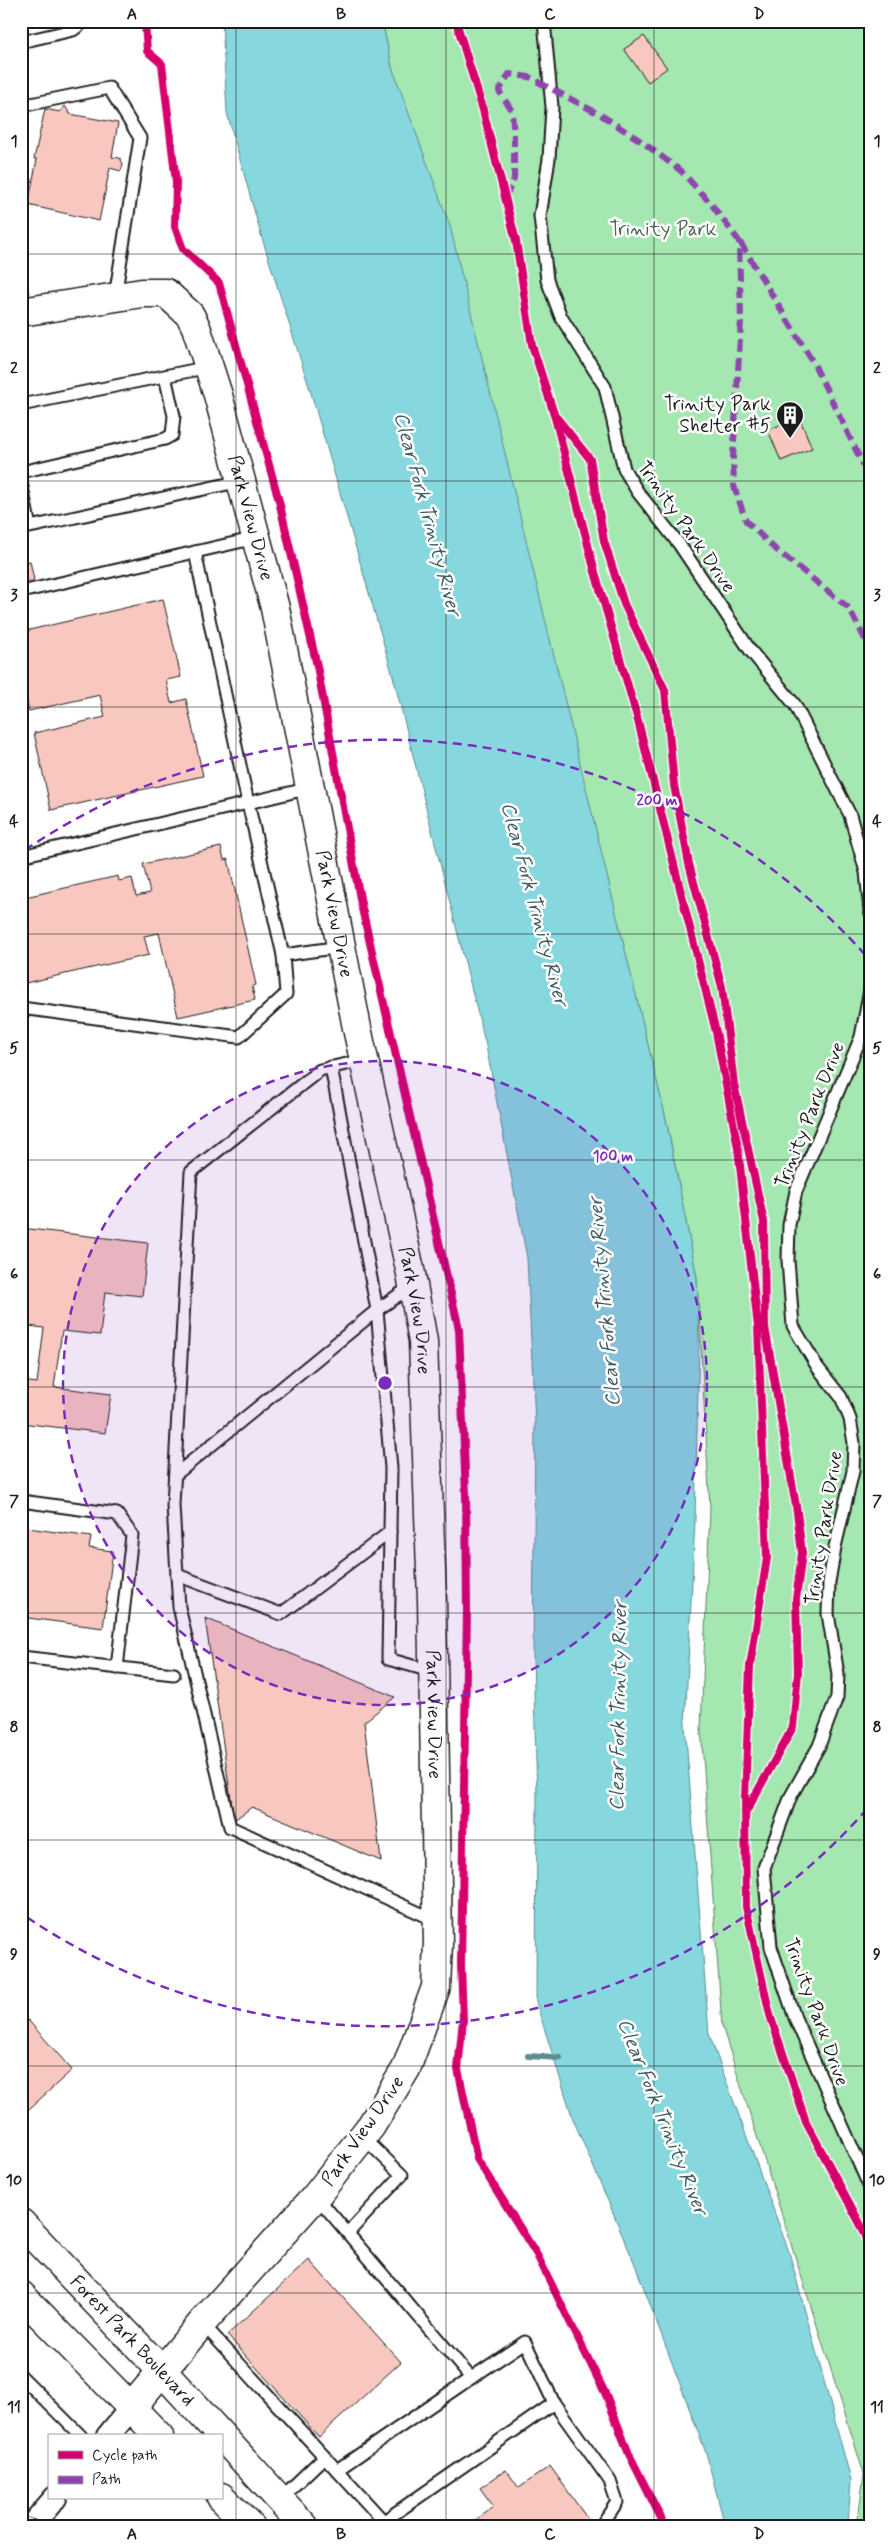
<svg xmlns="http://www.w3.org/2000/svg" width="891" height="2547" font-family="Mynerve,sans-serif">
	<rect width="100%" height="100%" fill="#fff"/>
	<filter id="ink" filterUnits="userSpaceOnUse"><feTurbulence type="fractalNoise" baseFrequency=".02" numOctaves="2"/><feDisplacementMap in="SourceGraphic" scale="10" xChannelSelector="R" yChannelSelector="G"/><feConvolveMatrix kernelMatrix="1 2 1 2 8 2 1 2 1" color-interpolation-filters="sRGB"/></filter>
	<g filter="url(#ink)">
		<polygon fill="#a4e7b0" stroke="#608266" points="382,21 870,21 870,2526 857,2526 864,2474 722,2026 701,1728 710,1509 697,1278 666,1119 547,633 392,67"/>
		<polygon fill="#86d7de" stroke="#5c8c90" points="222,21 382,21 392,67 450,226 666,1119 697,1278 699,1340 695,1521 685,1724 709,2034 789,2252 851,2480 848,2526 725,2526 706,2453 634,2262 573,2119 536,2002 537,1796 533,1657 535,1423 527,1258 486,1046 393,676 311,393 261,235 227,113"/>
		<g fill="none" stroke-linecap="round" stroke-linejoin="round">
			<polyline stroke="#5c8c90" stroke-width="6" points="528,2056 560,2058"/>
		</g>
		<g fill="#f8c8c0" stroke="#1c1c1c">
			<polygon points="644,36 667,68 648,82 624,49"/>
			<polygon points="65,106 70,114 118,123 112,157 120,158 123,164 121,171 110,168 99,221 28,205 37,159 34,159 45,109 60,112"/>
			<polygon points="799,417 812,448 781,461 768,430"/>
			<polygon points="30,561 34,580 21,583 21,563"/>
			<polygon points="163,599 181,677 166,680 171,703 186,699 203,776 51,810 34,733 105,717 100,695 29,711 21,677 21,632"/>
			<polygon points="221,847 224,860 228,859 256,985 252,986 255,1000 178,1017 159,933 144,936 149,955 21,984 21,898 118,876 119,881 132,878 136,896 150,893 143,864"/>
			<polygon points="21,1228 148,1243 142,1296 105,1292 100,1335 62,1331 54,1387 111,1394 105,1433 21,1423 21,1381 37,1383 44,1328 21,1325"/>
			<polygon points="21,1527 91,1537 89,1548 113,1551 103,1628 21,1617"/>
			<polygon points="205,1618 395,1697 364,1722 381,1861 252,1807 234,1820"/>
			<polygon points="28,2020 72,2070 28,2110 21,2102 21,2026"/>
			<polygon points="309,2260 401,2362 319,2437 227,2335"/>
			<polygon points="550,2466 589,2521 582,2526 467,2526 494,2507 480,2488 506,2470 519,2488"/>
		</g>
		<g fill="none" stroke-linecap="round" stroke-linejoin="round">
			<g stroke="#1c1c1c" stroke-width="15">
				<g id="service">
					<polyline points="544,21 552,107 549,159 540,216 547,280 561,317 605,387 624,469 637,491 679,544 750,650 795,705 850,815 866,872 870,911"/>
					<polyline points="21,42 73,30 85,21"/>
					<polyline points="21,106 109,88 140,138 115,297"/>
					<polyline points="21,291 26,311"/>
					<polyline points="21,405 209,367"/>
					<polyline points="21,472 165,439 172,435 174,416 165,376"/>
					<polyline points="21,482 30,527 241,481"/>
					<polyline points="195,552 248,803 310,788"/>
					<polyline points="21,592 256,538"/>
					<polyline points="21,856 248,803 283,955 341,947"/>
					<polyline points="870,990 861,1037 796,1191 789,1225 788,1260 793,1326 818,1368 841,1397 850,1419 854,1443 853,1471 835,1547 829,1582 828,1614 838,1674 837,1697 819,1746 791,1796 764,1868 771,1947 795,2018 870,2188"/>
					<polyline points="21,1008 239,1037 286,994 283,955"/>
					<polyline points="364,1060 320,1070 191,1172 173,1505 177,1575 179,1607 230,1827 437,1921"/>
					<polyline points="331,1067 377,1310 413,1285"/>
					<polyline points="175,1475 377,1310 391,1468 388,1659 434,1672"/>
					<polyline points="21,1501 117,1514 132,1535 117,1668"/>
					<polyline points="177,1575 281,1614 390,1532"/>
					<polyline points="21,1657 174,1674"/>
					<polyline points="316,2196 471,2378 337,2470"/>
					<polyline points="348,2233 402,2175 363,2137"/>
					<polyline points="202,2323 388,2526"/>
					<polyline points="21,2376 81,2436"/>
					<polyline points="554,2403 610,2481 617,2502 601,2526"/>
					<polyline points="280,2499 324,2457"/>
					<polyline points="384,2521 554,2403 525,2342 471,2378"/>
				</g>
			</g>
			<g stroke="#1c1c1c" stroke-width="26">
				<g id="minor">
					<polyline points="108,2436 131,2408"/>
					<polyline points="31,2526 55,2498"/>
				</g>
			</g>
			<g stroke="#1c1c1c" stroke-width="31">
				<g id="tertiary">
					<path id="s1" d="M21 312 142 293H166L190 315 196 327 218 395 275 608 357 1028 411 1274 423 1341 432 1600 438 1943 436 1987 406 2069 371 2126 316 2196 202 2323 131 2408"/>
				</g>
			</g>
			<g stroke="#1c1c1c" stroke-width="31">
				<g id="secondary">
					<path id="s2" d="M21 2223 163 2372 304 2526"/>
					<polyline points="21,2295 159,2436"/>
					<polyline points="221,2497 250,2526"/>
				</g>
			</g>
			<use href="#service" stroke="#fff" stroke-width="11"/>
			<use href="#minor" stroke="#fff" stroke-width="22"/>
			<use href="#tertiary" stroke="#fff" stroke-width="28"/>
			<use href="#secondary" stroke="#fff" stroke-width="28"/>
			<g stroke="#1c1c1c" stroke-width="5.5">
				<polyline id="rail" points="21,2518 46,2526"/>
			</g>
			<use href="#rail" stroke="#fff" stroke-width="4" stroke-dasharray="11" stroke-linecap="butt"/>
			<g stroke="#8e44ad" stroke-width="6" stroke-dasharray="12 6" stroke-linecap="butt">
				<polyline points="505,198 514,179 514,138 512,111 499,91 509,74 529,77 601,115 641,141 681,171 712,205 739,241 741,320 733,458 734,486 746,521 774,548 849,608 870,649"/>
				<polyline points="740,242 814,364 870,479"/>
			</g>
			<g stroke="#fff" stroke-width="11">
				<g id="cycleway">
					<polyline points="145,21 147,51 162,64 176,182 175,227 183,249 219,283 279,501 317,666 361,904 459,1329 466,1495 467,1610 461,1964 463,2020 458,2069 477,2159 537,2255 606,2395 629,2454 665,2526"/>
					<polyline points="456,21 483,110 516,241 532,345 554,414 595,572 637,717 716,1032 738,1148 758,1327 767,1558 750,1666 745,1799 746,1907 770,2015 806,2122 864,2231 870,2247"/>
					<polyline points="557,418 590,459 604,541 624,604 665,690 674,785 689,864 722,987 734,1084 764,1222 765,1327 797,1512 802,1553 796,1599 798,1673 793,1727 746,1812"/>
				</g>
			</g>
			<use href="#cycleway" stroke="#d6006c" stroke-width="8"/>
		</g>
	</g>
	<path fill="none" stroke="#1c1c1c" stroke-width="1" stroke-opacity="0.55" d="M236 21V2526M446 21V2526M654 21V2526M21 254H870M21 481H870M21 707H870M21 934H870M21 1160H870M21 1387H870M21 1613H870M21 1840H870M21 2066H870M21 2293H870"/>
	<circle cx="385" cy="1383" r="322" fill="#7b2cbf" fill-opacity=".12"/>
	<g fill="none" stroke="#7b2cbf" stroke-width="2.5" stroke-dasharray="9 6">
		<circle cx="385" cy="1383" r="322"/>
		<path d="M867 1809A643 643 0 0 1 25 1916M25 850A643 643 0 0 1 867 957"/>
	</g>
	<defs>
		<g id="building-pin" transform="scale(1.4375)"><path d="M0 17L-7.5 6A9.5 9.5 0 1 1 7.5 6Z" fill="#1c1c1c" stroke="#fff"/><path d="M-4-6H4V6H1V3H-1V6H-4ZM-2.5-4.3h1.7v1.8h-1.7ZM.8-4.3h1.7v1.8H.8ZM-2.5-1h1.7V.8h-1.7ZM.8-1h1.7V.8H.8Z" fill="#fff"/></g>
	</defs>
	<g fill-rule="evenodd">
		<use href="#building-pin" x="790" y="415"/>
	</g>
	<g text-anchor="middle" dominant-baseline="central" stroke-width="5" stroke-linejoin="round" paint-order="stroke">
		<g font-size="19" fill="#4c6350" stroke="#fff">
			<text x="663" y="229">Trinity Park</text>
		</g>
		<g font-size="19" fill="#1c1c1c" stroke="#fff" text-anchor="end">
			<text x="771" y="404">Trinity Park<tspan x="771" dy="22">Shelter #5</tspan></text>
		</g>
		<g font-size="19" fill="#1c1c1c" stroke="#fff">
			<text stroke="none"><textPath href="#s1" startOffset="391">Park View Drive</textPath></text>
			<text transform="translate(686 527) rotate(55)">Trinity Park Drive</text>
			<text stroke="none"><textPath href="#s1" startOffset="796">Park View Drive</textPath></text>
			<text transform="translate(810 1115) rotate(-68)">Trinity Park Drive</text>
			<text stroke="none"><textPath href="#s1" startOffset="1201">Park View Drive</textPath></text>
			<text transform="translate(824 1528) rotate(-81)">Trinity Park Drive</text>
			<text stroke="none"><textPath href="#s1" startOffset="1606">Park View Drive</textPath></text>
			<text transform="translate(816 2012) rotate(70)">Trinity Park Drive</text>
			<text transform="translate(363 2131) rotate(-55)">Park View Drive</text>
			<text stroke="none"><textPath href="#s2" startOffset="162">Forest Park Boulevard</textPath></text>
		</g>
		<g font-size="20" font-style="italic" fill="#415d60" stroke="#fff">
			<text transform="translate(427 514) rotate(75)">Clear Fork Trinity River</text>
			<text transform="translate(534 904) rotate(75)">Clear Fork Trinity River</text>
			<text transform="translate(605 1302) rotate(-95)">Clear Fork Trinity River</text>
			<text transform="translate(619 1706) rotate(-89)">Clear Fork Trinity River</text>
			<text transform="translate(662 2117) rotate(68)">Clear Fork Trinity River</text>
		</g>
	</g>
	<circle cx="385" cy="1383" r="8" fill="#7b2cbf" stroke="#fff" stroke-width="2.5"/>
	<g font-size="15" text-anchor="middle" font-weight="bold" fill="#7b2cbf" stroke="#fff" stroke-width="5" stroke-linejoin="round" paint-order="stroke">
		<text x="657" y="805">200 m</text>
		<text x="613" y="1161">100 m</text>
	</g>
	<rect width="891" height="2547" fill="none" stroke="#fff" stroke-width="55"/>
	<rect x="48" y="2434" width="175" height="65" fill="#ffffff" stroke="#a4a4a4"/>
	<rect x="58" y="2451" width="25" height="8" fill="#d6006c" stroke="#a4a4a4"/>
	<text x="92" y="2460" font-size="15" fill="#1c1c1c">Cycle path</text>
	<rect x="58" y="2476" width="25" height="8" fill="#8e44ad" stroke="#a4a4a4"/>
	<text x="92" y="2484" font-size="15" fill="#1c1c1c">Path</text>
	<rect x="28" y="28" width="836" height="2492" fill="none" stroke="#1c1c1c" stroke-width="2"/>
	<g font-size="16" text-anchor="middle" font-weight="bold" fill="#1c1c1c">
		<text x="132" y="19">A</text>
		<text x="341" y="19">B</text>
		<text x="550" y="19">C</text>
		<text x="759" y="19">D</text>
		<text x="14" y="146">1</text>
		<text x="877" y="146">1</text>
		<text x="14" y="373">2</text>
		<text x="877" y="373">2</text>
		<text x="14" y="600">3</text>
		<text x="877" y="600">3</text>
		<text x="14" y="826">4</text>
		<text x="877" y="826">4</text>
		<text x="14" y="1053">5</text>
		<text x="877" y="1053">5</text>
		<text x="14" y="1279">6</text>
		<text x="877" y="1279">6</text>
		<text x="14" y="1506">7</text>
		<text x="877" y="1506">7</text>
		<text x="14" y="1732">8</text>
		<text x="877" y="1732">8</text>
		<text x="14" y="1959">9</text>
		<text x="877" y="1959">9</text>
		<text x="14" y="2185">10</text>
		<text x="877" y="2185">10</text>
		<text x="14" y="2412">11</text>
		<text x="877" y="2412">11</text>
		<text x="132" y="2539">A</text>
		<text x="341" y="2539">B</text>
		<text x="550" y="2539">C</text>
		<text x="759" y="2539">D</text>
	</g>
</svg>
